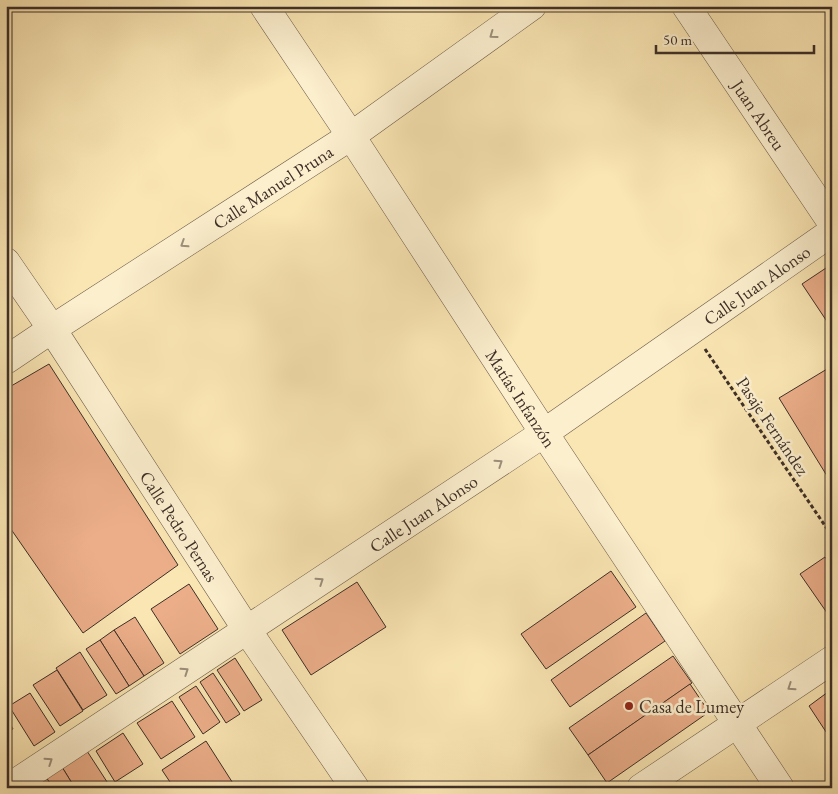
<svg xmlns="http://www.w3.org/2000/svg" width="838" height="794" font-family="'EB Garamond',serif">
	<rect width="100%" height="100%" fill="#fae6b3"/>
	<filter id="stains"><feTurbulence type="fractalNoise" baseFrequency=".004" numOctaves="4"/><feColorMatrix values="0 0 0 0 .2 0 0 0 0 .09 0 0 0 0 .02 0 0 0 .5 -.17"/></filter>
	<radialGradient id="worn" r=".72"><stop offset=".6" stop-color="#630" stop-opacity="0"/><stop offset="1" stop-color="#630" stop-opacity=".3"/></radialGradient>
	<g fill="#ebae89" stroke="#3d2f28">
		<polygon points="832,264 832,329 802,284"/>
		<polygon points="49,364 178,565 83,633 6,522 6,389"/>
		<polygon points="832,366 832,484 779,398"/>
		<polygon points="825,557 832,567 832,620 800,574"/>
		<polygon points="611,571 636,607 546,669 521,634"/>
		<polygon points="357,582 386,627 311,675 282,630"/>
		<polygon points="189,584 218,629 180,654 151,609"/>
		<polygon points="646,613 665,641 570,707 551,680"/>
		<polygon points="135,617 164,663 144,676 114,630"/>
		<polygon points="114,630 144,676 129,686 100,640"/>
		<polygon points="100,640 129,686 116,694 86,649"/>
		<polygon points="80,652 107,695 83,710 56,668"/>
		<polygon points="673,656 692,683 588,755 569,728"/>
		<polygon points="235,658 262,700 244,711 217,670"/>
		<polygon points="57,670 83,711 60,726 33,685"/>
		<polygon points="213,673 240,714 226,723 200,682"/>
		<polygon points="690,684 709,712 607,783 588,755"/>
		<polygon points="196,686 220,722 203,734 179,697"/>
		<polygon points="832,689 832,741 809,706"/>
		<polygon points="30,693 55,732 34,746 9,706"/>
		<polygon points="172,701 195,737 161,759 137,723"/>
		<polygon points="6,716 13,729 6,733"/>
		<polygon points="123,733 143,764 115,782 96,751"/>
		<polygon points="206,741 236,788 174,788 162,770"/>
		<polygon points="87,751 111,788 75,788 62,767"/>
		<polygon points="62,767 75,788 53,788 46,777"/>
		<polygon points="46,777 53,788 30,788"/>
	</g>
	<g fill="none" stroke-linecap="round" stroke-linejoin="round">
		<g stroke="#6c5d4b" stroke-width="29">
			<g id="minor">
				<path id="s1" d="M264 6 351 136 544 433 780 788"/>
				<path id="s2" d="M686 6 832 223"/>
				<path id="s3" d="M6 262 52 329 247 630 355 788"/>
				<path id="s4" d="M6 360 52 329 351 136 532 6"/>
				<path id="s5" d="M8 788 544 433 832 232"/>
				<polyline points="641,788 832,660"/>
			</g>
		</g>
		<polyline stroke="#3d2f28" stroke-width="3" stroke-dasharray="4 2.5" stroke-linecap="butt" points="705,349 832,536"/>
		<use href="#minor" stroke="#fcefce" stroke-width="28"/>
	</g>
	<defs><path id="oneway-chevron" d="M-2-3.5L2.5 0L-2 3.5" fill="none" stroke-width="1.6" stroke-linecap="round" stroke-linejoin="round" transform="scale(1.25)"/></defs>
	<g stroke="#9c8f7b">
		<use href="#oneway-chevron" transform="translate(493 35) rotate(144)"/>
		<use href="#oneway-chevron" transform="translate(184 244) rotate(147)"/>
		<use href="#oneway-chevron" transform="translate(499 463) rotate(-34)"/>
		<use href="#oneway-chevron" transform="translate(320 581) rotate(-34)"/>
		<use href="#oneway-chevron" transform="translate(185 671) rotate(-34)"/>
		<use href="#oneway-chevron" transform="translate(791 687) rotate(146)"/>
		<use href="#oneway-chevron" transform="translate(49 761) rotate(-34)"/>
	</g>
	<circle fill="#8f2418" stroke="#fcefce" stroke-width="2" cx="629" cy="706" r="5"/>
	<g text-anchor="middle" dominant-baseline="central" stroke-width="5" stroke-linejoin="round" paint-order="stroke">
		<g font-size="18" fill="#3d2f28" stroke="#fcefce">
			<text stroke="none"><textPath href="#s2" startOffset="131">Juan Abreu</textPath></text>
			<text stroke="none"><textPath href="#s4" startOffset="318">Calle Manuel Pruna</textPath></text>
			<text stroke="none"><textPath href="#s5" startOffset="902">Calle Juan Alonso</textPath></text>
			<text stroke="none"><textPath href="#s1" startOffset="469">Matías Infanzón</textPath></text>
			<text transform="translate(773 426) rotate(56)">Pasaje Fernández</text>
			<text stroke="none"><textPath href="#s5" startOffset="498">Calle Juan Alonso</textPath></text>
			<text stroke="none"><textPath href="#s3" startOffset="316">Calle Pedro Pernas</textPath></text>
		</g>
		<g font-size="18" fill="#3d2f28" stroke="#fcefce" text-anchor="start">
			<text x="639" y="706">Casa de Lumey</text>
		</g>
	</g>
	<rect width="838" height="794" fill="none" stroke="#fae6b3" stroke-width="25"/>
	<rect x="8" y="8" width="823" height="779" fill="none" stroke="#3d2f28" stroke-width="2.5"/>
	<rect x="12" y="12" width="813" height="769" fill="none" stroke="#3d2f28"/>
	<path d="M656 45v8h158v-8" fill="none" stroke="#3d2f28" stroke-width="2.5"/>
	<text x="663" y="45" font-size="15" fill="#3d2f28" stroke="#fcefce" stroke-width="4" paint-order="stroke">50 m</text>
	<rect width="100%" height="100%" filter="url(#stains)"/>
	<rect width="100%" height="100%" fill="url(#worn)"/>
</svg>
